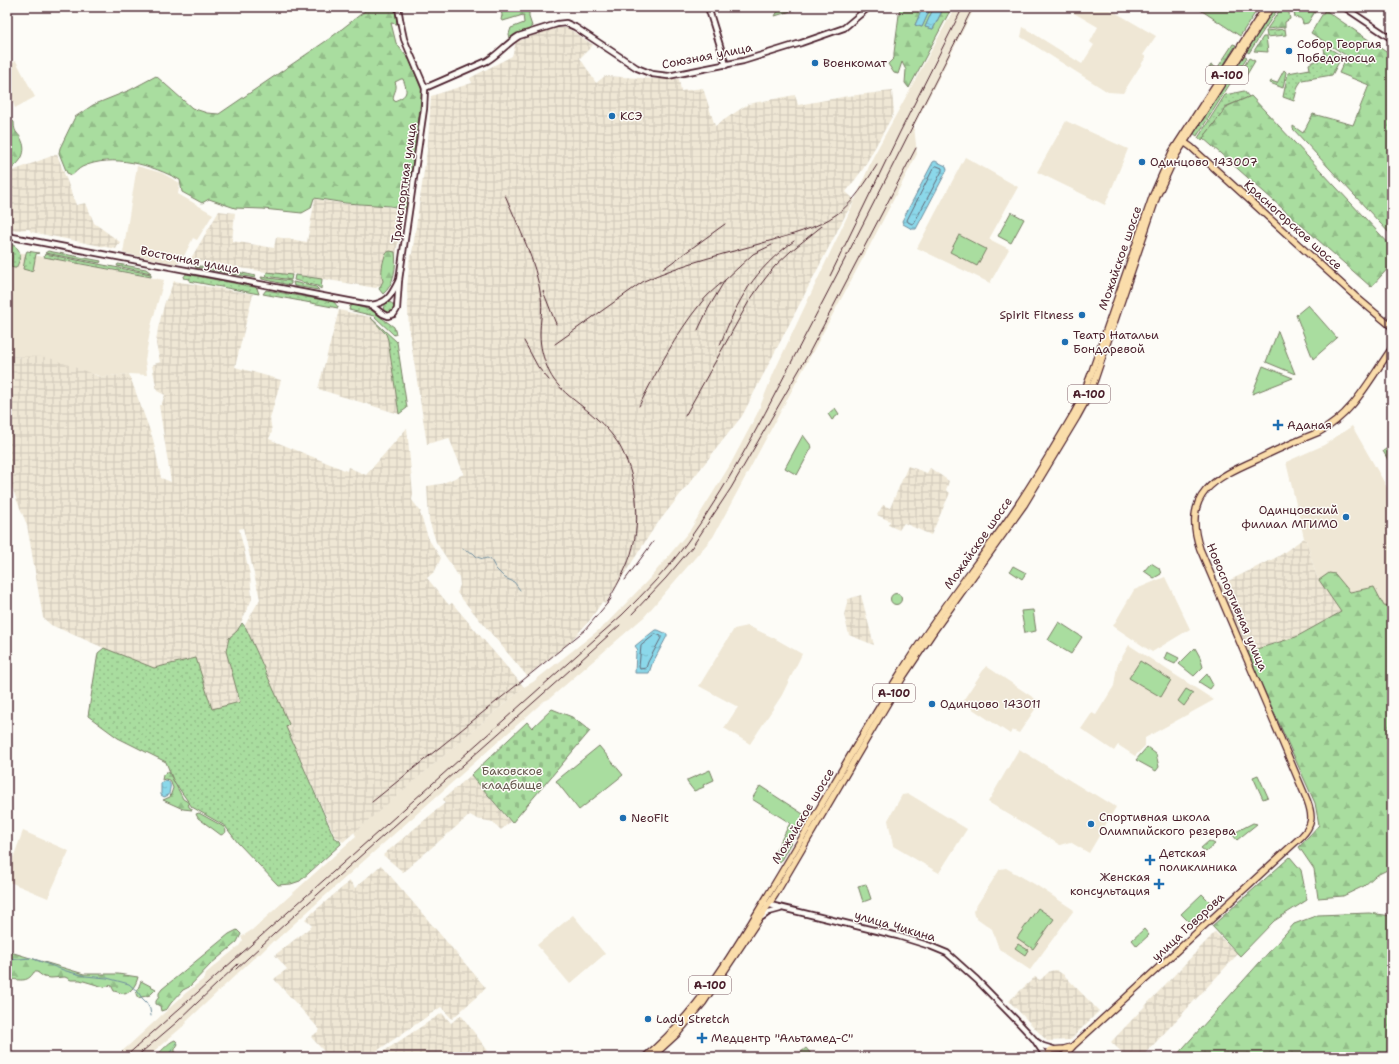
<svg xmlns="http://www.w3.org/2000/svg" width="1399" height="1064" font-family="'Shantell Sans',sans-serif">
	<defs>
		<pattern id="industrial-grid" width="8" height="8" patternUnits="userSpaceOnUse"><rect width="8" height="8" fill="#efe7d5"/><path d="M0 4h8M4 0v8" fill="none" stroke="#cec6b7"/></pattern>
		<pattern id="grass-dots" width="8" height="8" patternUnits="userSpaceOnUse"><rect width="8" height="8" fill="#a9dd9f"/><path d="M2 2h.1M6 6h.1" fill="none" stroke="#93bd89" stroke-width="1.8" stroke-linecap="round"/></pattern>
		<pattern id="forest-firs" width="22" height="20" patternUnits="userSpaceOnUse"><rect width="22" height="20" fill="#a9dd9f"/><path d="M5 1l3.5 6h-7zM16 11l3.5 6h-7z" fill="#93bd89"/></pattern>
		<pattern id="cemetery-stones" width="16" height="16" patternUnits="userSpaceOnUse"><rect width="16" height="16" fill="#a9dd9f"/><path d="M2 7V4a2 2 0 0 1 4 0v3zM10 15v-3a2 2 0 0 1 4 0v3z" fill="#93bd89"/></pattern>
		<pattern id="water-ripples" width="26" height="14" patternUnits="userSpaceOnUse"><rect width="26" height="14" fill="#8bd8ea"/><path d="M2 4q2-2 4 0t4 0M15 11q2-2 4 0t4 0" fill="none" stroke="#79b9c9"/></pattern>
	</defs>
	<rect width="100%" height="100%" fill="#fdfcf7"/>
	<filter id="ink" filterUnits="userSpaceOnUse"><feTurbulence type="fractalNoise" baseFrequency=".025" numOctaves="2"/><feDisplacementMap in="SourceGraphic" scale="8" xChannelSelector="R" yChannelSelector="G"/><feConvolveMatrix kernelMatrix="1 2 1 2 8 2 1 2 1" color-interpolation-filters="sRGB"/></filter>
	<g filter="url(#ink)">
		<g fill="#efe7d5">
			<polygon points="955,7 975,7 914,126 917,154 869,247 713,537 644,617 549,699 544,701 366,859 275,941 273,941 260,954 258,954 186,1022 187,1023 154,1051 150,1057 116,1057 187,992 205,978 206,973 239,946 243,940 241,937 252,930 356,836 354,832 524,687 533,682 605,625 650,578 690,530 730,465 757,414 774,372 855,200 873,157"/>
			<polygon points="1069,7 1106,7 1156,36 1143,55 1146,57 1123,93 1108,92 1021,37 1023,27 1082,64 1094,45 1090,42 1098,27 1067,9"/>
			<polygon points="16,61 35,97 15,108 7,87 7,66"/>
			<polygon points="1066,121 1128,149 1105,205 1037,172"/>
			<polygon points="965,157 1018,187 989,239 1009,249 990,283 917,248"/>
			<polygon points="137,166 162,173 180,183 178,194 213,214 197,240 193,238 181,262 176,264 123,253"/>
			<polygon points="7,250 164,280 151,326 145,360 147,375 129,374 101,377 97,375 18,356 7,356"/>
			<polygon points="1352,426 1392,496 1392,609 1341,612 1316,575 1306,540 1304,538 1286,462 1324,445"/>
			<polygon points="1165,577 1190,629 1152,652 1113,626 1134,590"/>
			<polygon points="748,626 774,638 802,654 782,695 750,744 724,728 738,707 699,686 734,629"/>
			<polygon points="1129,645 1214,700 1145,738 1145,746 1135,756 1118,745 1114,751 1081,729 1092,713 1096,715 1114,686 1117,666"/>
			<polygon points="986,666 1040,702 1019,733 1012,730 1010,734 962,702"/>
			<polygon points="1019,749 1092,794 1095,794 1116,807 1089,853 1070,842 1060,845 988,802"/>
			<polygon points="909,794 967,829 939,873 893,846 888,820 902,795"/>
			<polygon points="23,831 69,851 48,898 7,881 7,874"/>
			<polygon points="1006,868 1036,885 1074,910 1030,970 999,949 992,929 974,916 973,911 1000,869"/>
			<polygon points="573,915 605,954 570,984 537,945"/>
		</g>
		<g fill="url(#industrial-grid)">
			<polygon points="553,28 568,28 593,45 580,58 596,83 605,76 657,79 679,79 681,91 703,88 715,126 748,104 795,95 798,105 848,96 892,91 894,113 863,169 846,192 855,200 846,214 742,416 654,528 605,604 602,602 590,620 571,641 527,676 457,593 460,585 459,577 436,542 429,520 427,486 441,484 464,474 449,438 427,444 409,330 407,289 410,255 412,254 428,143 431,96 472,83 470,78 512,56 516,42"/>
			<polygon points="57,154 76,205 86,203 94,223 120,242 116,249 31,232 29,229 16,230 7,228 7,173"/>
			<polygon points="315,199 345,204 375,205 400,209 398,227 401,227 392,276 376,288 293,274 292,275 266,272 190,260 219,211 235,213 232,241 274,248 276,237 307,242"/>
			<polygon points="174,281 253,294 235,367 281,380 270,418 272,432 269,439 347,471 348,467 366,475 407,428 413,494 412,500 421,512 420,513 429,540 441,558 435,571 427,578 449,605 452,603 524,687 343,842 335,836 286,727 289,724 245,625 260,599 243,528 239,529 250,575 252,599 237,631 229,638 226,651 240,702 212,710 196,658 154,668 104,648 51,625 43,618 27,525 7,476 7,356 47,357 101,377 129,374 153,439 161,478 171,482 159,405 161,405 165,395 157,391 152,365 160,362 156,344 158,328 165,302"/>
			<polygon points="339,310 370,317 386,334 388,340 399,414 318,389"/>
			<polygon points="908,466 927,473 930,468 949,481 946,490 950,493 931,535 904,523 899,530 888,525 890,521 877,515 883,505 890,508"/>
			<polygon points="1304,538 1306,540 1316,575 1341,612 1296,637 1247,652 1218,586 1279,556"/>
			<polygon points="861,595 874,645 849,635 844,615 848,599"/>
			<polygon points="471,775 510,822 501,830 493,822 477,819 470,815 403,872 383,855 445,803 443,799"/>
			<polygon points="381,865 486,988 452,1019 441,1007 368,1057 329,1057 311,1037 320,1030 274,979 287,969 275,955 312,926 305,919 350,881 355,888"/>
			<polygon points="1215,932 1238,954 1142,1057 1127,1057 1111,1042"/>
			<polygon points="1056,970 1064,975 1099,1011 1070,1040 1047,1041 1009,1001 1035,977 1040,980 1050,971"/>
			<polygon points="442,1013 451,1023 461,1015 488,1051 479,1057 375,1057"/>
		</g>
		<g fill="url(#grass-dots)" stroke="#7a7e65">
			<polygon points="1273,8 1277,10 1249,53 1246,51"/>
			<polygon points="1285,29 1286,35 1267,37 1266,31"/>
			<polygon points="1233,44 1236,45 1221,69 1218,67"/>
			<path d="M1322 44 1342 56 1332 75 1302 80 1298 86 1294 101 1283 97 1288 73 1310 69 1309 64C1318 59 1330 59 1322 44Z"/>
			<polygon points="1243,55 1247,57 1197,136 1193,133"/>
			<polygon points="1249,58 1255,61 1243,81 1237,78"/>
			<polygon points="1211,65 1219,69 1219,72 1216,76 1207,71"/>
			<polygon points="1284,70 1286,72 1283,88 1270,83 1271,81 1277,83"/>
			<polygon points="1244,91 1249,97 1227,106 1202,140 1198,138 1225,95"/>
			<path d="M7 243C21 246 23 256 16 268H14L11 267 12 256 9 251 7 250Z"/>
			<polygon points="27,251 39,253 36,254 33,270 30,271 23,269 26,253"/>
			<polygon points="48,251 101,261 100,263 45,253"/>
			<polygon points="45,254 151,274 151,277 44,257"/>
			<polygon points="118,264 146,269 151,273 117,266"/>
			<path d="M196 266C216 266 237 272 256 276V277L255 278 195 267Z"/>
			<polygon points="267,272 292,275 291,280 266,276"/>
			<polygon points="186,274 254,287 257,288 259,294 189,281 190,279 183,278"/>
			<polygon points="295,275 322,279 321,289 317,286 294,280"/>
			<polygon points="261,277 291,281 291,284 289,285 262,279"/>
			<polygon points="293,282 316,287 319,290 294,286"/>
			<polygon points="266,290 334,302 338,307 338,308 263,294"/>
			<circle cx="389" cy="308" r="5.5"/>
			<polygon points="352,305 371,310 394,327 396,334 394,335 374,316 349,310 350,306"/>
			<polygon points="370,317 397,342 407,408 399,414 388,340 386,334"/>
			<polygon points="242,623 246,628 289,724 286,727 334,837 340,841 341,844 300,881 291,884 278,885 238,843 225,826 192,807 173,780 166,762 118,738 88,716 98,653 104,648 154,668 196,658 212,709 240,702 226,651 229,638 237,631"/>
		</g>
		<g fill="url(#forest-firs)" stroke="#7a7e65" fill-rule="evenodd">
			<path d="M370 7H395L397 24 391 23 396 43 410 61 422 91 410 189 406 209 390 206 345 203 314 198 311 208 302 213 263 209 235 208 209 199 202 203 182 192 180 180C152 165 113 153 82 167 78 169 75 173 72 175L67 173 59 153 60 148 75 117 93 105 130 90 156 76 192 108 207 113 219 114 329 39ZM401 79H403C408 92 408 96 394 101 391 94 399 90 395 82Z"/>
			<polygon points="496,7 529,7 529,17 532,26 529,30 510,38 509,34 511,28 524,23 523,15 503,21 501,20 502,15 501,10"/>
			<polygon points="788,7 804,7 775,16 778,11"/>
			<polygon points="900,7 923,7 915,25 922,27 931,7 934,7 925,27 933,29 944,7 952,7 909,88 905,83 906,70 902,62 898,74 894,73 888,64 894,58 894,53"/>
			<polygon points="1282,7 1288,7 1290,19 1285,22 1285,27 1267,29"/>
			<path d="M1293 7H1318L1308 23 1303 24C1301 16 1300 19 1295 17Z"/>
			<polygon points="1325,10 1392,56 1392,236 1293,129 1293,126 1303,133 1313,114 1353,125 1369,85 1339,73 1347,56 1311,33"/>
			<polygon points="1263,37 1266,37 1268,52 1254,51"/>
			<polygon points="1251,96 1392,247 1392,264 1371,287 1203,138 1228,106"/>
			<path d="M7 117 14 122C14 135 19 132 22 141 28 154 18 166 7 171Z"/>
			<path d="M390 251 395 252C397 264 394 286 383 294L379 289 383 281C380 273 383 260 386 253Z"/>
			<polygon points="1392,445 1392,467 1383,451"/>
			<polygon points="1329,573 1335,574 1350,592 1374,587 1384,606 1392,607 1392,866 1391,868 1375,876 1364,886 1343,896 1318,898 1314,869 1299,847 1319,825 1315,803 1247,652 1296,637 1341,612 1319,580"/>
			<path d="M166 772H169C173 781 179 790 183 799L188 802 189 807 192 809V810L183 809 163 800 170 797 173 788 170 780 165 779 162 780 163 775Z"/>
			<polygon points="199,813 224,827 226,831 225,833 221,835 198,818 196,814"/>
			<polygon points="1290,857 1301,870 1307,900 1274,921 1240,956 1212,926"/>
			<polygon points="1369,913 1392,916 1392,1050 1381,1057 1175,1057 1294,924 1318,915"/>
			<polygon points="237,930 241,934 237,942 211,964 189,987 183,990 171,1003 167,1009 161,1011 160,1006 156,1004 156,1001 159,997 159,993 162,989 229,934"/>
			<path d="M7 951 84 974H118L138 977C136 985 132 991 125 994L114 991 111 985 104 987 80 980H71L65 977 51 978 44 977 37 972H34C27 984 19 979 7 979Z"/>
			<polygon points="141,981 156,989 150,995 138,998 136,994"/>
			<path d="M175 1040 177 1042 178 1044 175 1049V1052L182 1055 184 1057H156L157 1054C164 1050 167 1043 175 1040Z"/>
		</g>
		<polygon fill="url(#cemetery-stones)" stroke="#7a7e65" points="552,709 572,717 590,731 512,823 471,775 527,722 532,728"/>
		<g fill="#a9dd9f" stroke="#7a7e65">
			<polygon points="1196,7 1259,7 1240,36"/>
			<polygon points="1011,212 1024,219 1011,243 998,236"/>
			<polygon points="959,235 986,249 977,266 950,252"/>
			<polygon points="1308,305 1337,338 1313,359 1296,315"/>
			<polygon points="1278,331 1295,374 1266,362"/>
			<polygon points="1263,366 1293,378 1252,394"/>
			<polygon points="835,408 839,414 832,420 828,414"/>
			<polygon points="803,435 812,447 797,475 785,468"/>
			<polygon points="1151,563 1159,568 1161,574 1154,578 1144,571"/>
			<polygon points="1013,566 1026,573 1022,579 1010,571"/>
			<circle cx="896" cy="599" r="5.5"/>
			<polygon points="1033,610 1036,631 1025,633 1021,611"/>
			<polygon points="1059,622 1082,637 1071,654 1048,640"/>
			<polygon points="1195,648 1200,657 1203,667 1194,676 1179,664"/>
			<polygon points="1167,652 1179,658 1175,664 1164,659"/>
			<polygon points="1140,661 1171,680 1161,697 1129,678"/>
			<polygon points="1207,674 1213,685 1210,689 1199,682"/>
			<polygon points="1186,689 1193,693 1184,706 1178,701"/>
			<polygon points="599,746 623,775 579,810 556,781"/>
			<polygon points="1147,747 1156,754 1159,767 1156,771 1136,760"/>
			<polygon points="710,770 714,780 703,785 704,787 694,791 687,782 687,780"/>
			<polygon points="1258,775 1268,797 1263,799 1253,777"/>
			<polygon points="760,786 803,814 799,828 780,862 772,858 790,823 752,799"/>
			<polygon points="1253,823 1257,824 1237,840 1232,834"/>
			<polygon points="1209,841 1215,844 1206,852 1201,848"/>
			<polygon points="866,884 871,899 863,902 858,886"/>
			<polygon points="1202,894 1213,905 1192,925 1181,914"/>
			<polygon points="1038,908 1054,919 1033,949 1017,938"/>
			<polygon points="1144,929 1149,935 1137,946 1132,940"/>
			<polygon points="1018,944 1028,950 1025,955 1015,948"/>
			<polygon points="806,1048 812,1055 810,1057 795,1057"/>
		</g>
		<g fill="url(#water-ripples)" stroke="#718e9e">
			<polygon points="923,7 931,7 922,27 915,25"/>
			<polygon points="934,7 944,7 933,29 925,27"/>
			<polygon points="935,161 946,166 947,170 916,229 912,229 903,224 902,221 933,162"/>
			<polygon points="655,630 658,630 667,634 667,636 652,664 649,673 635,673 636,652 638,650 635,646"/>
			<path d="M167 780C173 785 169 789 169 795L164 797 161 795V783Z"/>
		</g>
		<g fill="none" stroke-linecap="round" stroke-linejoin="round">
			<g stroke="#646977" stroke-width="1">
				<polygon points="937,166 942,168 942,171 914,223 912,224 908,222 907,220 934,167"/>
				<polygon points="656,634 661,636 661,638 648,662 646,668 640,669 639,667 641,646"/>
			</g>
			<g stroke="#718e9e" stroke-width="1">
				<polyline points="463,549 473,553 477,557 483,559 487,558 491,560 496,569 505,578 514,582 520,590"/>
				<polyline points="7,960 31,958 66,971 85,976 107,978 129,984 138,992 142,998 146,1002 150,1009 151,1016"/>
				<polyline points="173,1057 170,1053 176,1043"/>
			</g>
			<g stroke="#4a1f2b" stroke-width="8">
				<g id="minor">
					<polyline points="708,7 726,65"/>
					<polyline points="1344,7 1392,39"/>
					<path d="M425 88 487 61C499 54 507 43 519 36L557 24 566 23 575 27 637 68 652 74 668 76 743 61 801 43 844 28 869 7"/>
					<path d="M7 236 370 305C388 303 391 296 399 280"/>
					<polyline points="371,305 383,314 388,316 394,314 397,309 399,280 424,109 425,88 404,39 401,25 398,7"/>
					<polyline points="766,904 898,936 930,946 947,953 977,980 1019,1023 1034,1039 1046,1057"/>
					<polyline points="762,917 769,912 780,909"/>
					<polyline points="1037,1042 1043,1046 1053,1049"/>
				</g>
			</g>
			<g stroke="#4a1f2b" stroke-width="8">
				<g id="major">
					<polyline points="1181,140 1191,147 1355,296 1392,327"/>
					<path d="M645 1057C699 1012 735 950 771 890 814 819 854 747 898 677 931 623 971 572 1007 521 1031 487 1052 451 1073 415L1079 404 1090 377 1153 195 1172 152 1266 7"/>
					<polyline points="652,1057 677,1034 703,1003 775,895 903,677 934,631 1024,505 1077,417 1088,397 1095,379 1157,196 1176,155 1271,7"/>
					<polyline points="1047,1057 1047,1054 1051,1050 1064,1049 1071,1047"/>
					<path d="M1063 1057 1074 1045 1301 837C1313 825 1313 816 1307 800L1200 549C1181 494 1215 478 1258 459 1278 449 1299 440 1319 432 1353 415 1371 377 1392 348"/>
				</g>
			</g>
			<use href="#minor" stroke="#fdfcf7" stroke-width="4.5"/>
			<use href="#major" stroke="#faddab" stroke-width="5.5"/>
			<g stroke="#4a1f2b" stroke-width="1">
				<path d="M505 195C519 228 536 261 541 297 543 310 540 321 540 334 540 346 543 358 548 369 556 390 580 403 596 418 604 425 612 434 618 443 637 475 642 519 631 554 625 572 616 587 607 603"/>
				<polyline points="663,269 725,224"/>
				<polyline points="830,276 900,132 963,7"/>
				<polyline points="543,291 556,324"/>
				<polyline points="698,330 708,309 725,280 753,254 772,245"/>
				<polyline points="524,341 538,367 549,380"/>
				<path d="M555 344 644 281C683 263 725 254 766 242 790 235 816 229 837 214 854 202 866 182 877 165"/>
				<path d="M720 345C738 299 754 270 794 241"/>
				<path d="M639 406C657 371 675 335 701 303 707 295 717 287 725 280"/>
				<polyline points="685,416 748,303 761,284 775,266 791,251 822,226"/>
				<polyline points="625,580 653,542"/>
				<polyline points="632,614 666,578 692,547 731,488 809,353 916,148"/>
				<polyline points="372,802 585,630 611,599"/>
				<path d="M236 969C362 852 493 740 620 625"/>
				<path d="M125 1057 622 615C645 592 669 568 688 541 735 476 770 403 807 332 864 224 918 115 973 7"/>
				<polyline points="136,1057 177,1022 238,964"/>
			</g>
		</g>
	</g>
	<g fill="#1f6fb2" stroke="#fdfcf7" stroke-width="1.5">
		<circle cx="1289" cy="51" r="4"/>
		<circle cx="815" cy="63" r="4"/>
		<circle cx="612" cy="116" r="4"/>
		<circle cx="1142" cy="162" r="4"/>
		<circle cx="1082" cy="315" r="4"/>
		<circle cx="1065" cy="342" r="4"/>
		<path d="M1276 419h4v4h4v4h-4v4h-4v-4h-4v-4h4z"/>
		<circle cx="1346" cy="517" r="4"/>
		<circle cx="932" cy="704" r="4"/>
		<circle cx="623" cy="818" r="4"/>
		<circle cx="1091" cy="824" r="4"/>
		<path d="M1148 854h4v4h4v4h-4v4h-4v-4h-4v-4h4z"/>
		<path d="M1157 878h4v4h4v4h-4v4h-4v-4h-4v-4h4z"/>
		<circle cx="648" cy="1019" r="4"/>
		<path d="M700 1032h4v4h4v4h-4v4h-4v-4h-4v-4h4z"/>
	</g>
	<g text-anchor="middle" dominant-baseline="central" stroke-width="3" stroke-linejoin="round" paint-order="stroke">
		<g fill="#fdfcf7" stroke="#806168" stroke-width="1">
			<rect x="1206" y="66" width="42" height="18" rx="3"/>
			<rect x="1068" y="385" width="42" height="18" rx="3"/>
			<rect x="873" y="684" width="42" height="18" rx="3"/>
			<rect x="689" y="976" width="42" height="18" rx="3"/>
		</g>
		<g font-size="11" font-weight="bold" fill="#4a1f2b">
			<text x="1227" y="75">А-100</text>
			<text x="1089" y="394">А-100</text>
			<text x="894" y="693">А-100</text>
			<text x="710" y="985">А-100</text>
		</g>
		<g font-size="12" fill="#4a1f2b" stroke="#fdfcf7" text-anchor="start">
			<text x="1297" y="44">Собор Георгия<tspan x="1297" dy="14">Победоносца</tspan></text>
			<text x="823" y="63">Военкомат</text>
			<text x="620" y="116">КСЭ</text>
			<text x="1150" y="162">Одинцово 143007</text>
			<text x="1074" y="315" text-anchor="end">Spirit Fitness</text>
			<text x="1073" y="335">Театр Натальи<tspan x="1073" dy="14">Бондаревой</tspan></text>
			<text x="1287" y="425">Аданая</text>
			<text x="1338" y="510" text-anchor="end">Одинцовский<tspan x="1338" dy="14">филиал МГИМО</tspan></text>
			<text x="940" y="704">Одинцово 143011</text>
			<text x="1099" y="817">Спортивная школа<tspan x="1099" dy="14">Олимпийского резерва</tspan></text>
			<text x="631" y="818">NeoFit</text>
			<text x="1159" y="853">Детская<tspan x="1159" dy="14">поликлиника</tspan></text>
			<text x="1150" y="877" text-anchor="end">Женская<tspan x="1150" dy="14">консультация</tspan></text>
			<text x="656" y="1019">Lady Stretch</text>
			<text x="711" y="1038">Медцентр "Альтамед-С"</text>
		</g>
		<g font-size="12" fill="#4a1f2b" stroke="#fdfcf7">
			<text transform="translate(707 56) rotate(-11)">Союзная улица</text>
			<text transform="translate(404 183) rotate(-82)">Транспортная улица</text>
			<text transform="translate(1293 225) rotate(42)">Красногорское шоссе</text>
			<text transform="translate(1120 258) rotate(-71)">Можайское шоссе</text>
			<text transform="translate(190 260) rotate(11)">Восточная улица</text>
			<text transform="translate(978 543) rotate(-55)">Можайское шоссе</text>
			<text transform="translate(1237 607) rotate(67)">Новоспортивная улица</text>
			<text transform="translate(803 816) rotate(-59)">Можайское шоссе</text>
			<text transform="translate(895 926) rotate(16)">улица Чикина</text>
			<text transform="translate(1188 927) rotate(-43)">улица Говорова</text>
		</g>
		<g font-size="12" fill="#66584e" stroke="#fdfcf7">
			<text x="512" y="771">Баковское<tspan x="512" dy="14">кладбище</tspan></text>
		</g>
	</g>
	<rect width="1399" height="1064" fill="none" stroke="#fdfcf7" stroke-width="24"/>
	<rect x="12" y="12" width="1375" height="1040" fill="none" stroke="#4a1f2b" stroke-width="1.5" filter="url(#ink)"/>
</svg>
